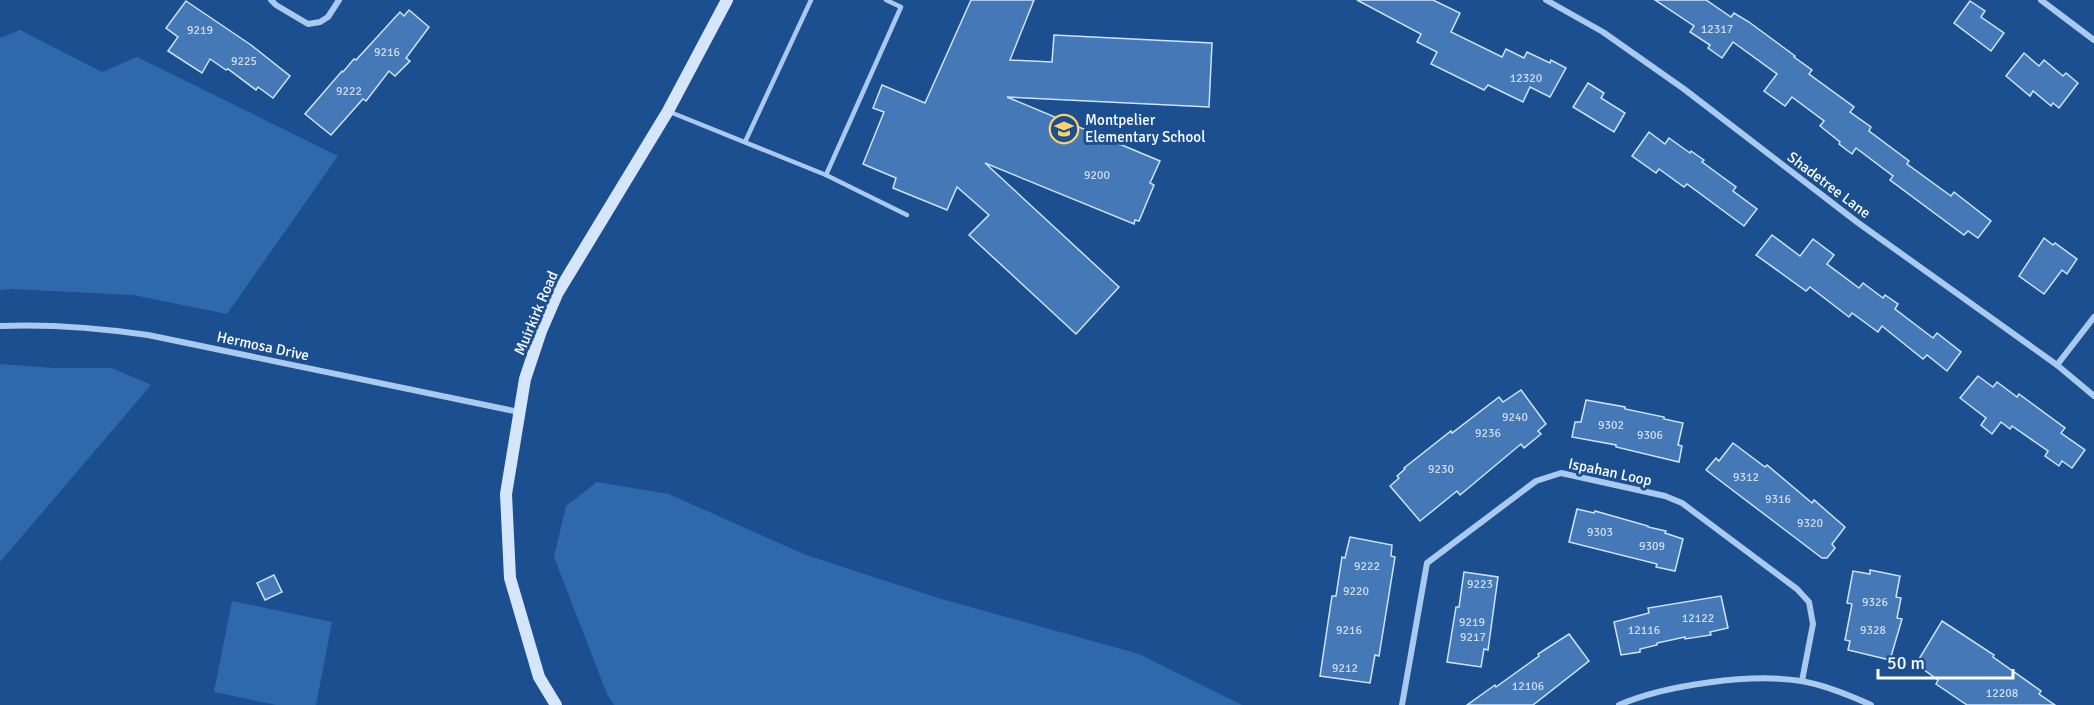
<svg xmlns="http://www.w3.org/2000/svg" width="2094" height="705" font-family="Signika,sans-serif">
	<rect width="100%" height="100%" fill="#1b4f8f"/>
	<g fill="#2e69ad">
		<polygon points="20,30 102,72 137,57 338,156 227,314 133,295 11,289 0,290 0,38"/>
		<polygon points="0,364 55,368 112,368 151,385 0,562"/>
		<polygon points="597,482 669,494 806,555 938,598 1139,654 1242,705 614,705 607,694 554,557 566,506"/>
		<polygon points="232,601 332,622 316,705 276,705 214,692"/>
	</g>
	<g fill="#4478b7" stroke="#cfe3fa" stroke-width="1.5">
		<polygon points="971,0 1034,0 1010,60 1052,62 1054,35 1212,43 1209,107 1007,97 1160,161 1150,183 1154,185 1139,221 1135,220 1134,224 985,163 1119,287 1076,334 969,235 989,215 957,187 947,210 893,188 896,178 863,164 884,112 873,108 882,85 925,103"/>
		<polygon points="1357,0 1433,0 1460,13 1451,32 1502,57 1506,49 1524,58 1527,52 1550,63 1551,60 1566,68 1550,97 1530,87 1523,102 1488,85 1484,90 1431,64 1437,52 1417,42 1421,34"/>
		<polygon points="1655,0 1706,0 1731,17 1734,13 1749,22 1795,56 1794,57 1812,70 1809,74 1854,107 1850,112 1871,127 1869,131 1909,161 1907,164 1951,196 1954,192 1991,221 1978,238 1968,231 1964,235 1890,180 1893,176 1856,148 1852,154 1839,144 1840,142 1820,126 1824,121 1792,97 1785,106 1764,91 1777,74 1733,42 1722,58 1708,48 1710,45 1690,32 1694,26"/>
		<polygon points="186,1 251,45 290,76 273,98 258,87 256,90 228,69 226,70 210,59 202,73 168,51 178,37 166,28"/>
		<polygon points="1970,1 1985,11 1981,17 2004,33 1991,51 1954,23"/>
		<polygon points="409,10 429,27 406,58 410,61 395,76 389,71 366,101 363,99 331,135 305,114 342,71 343,72 354,59 356,60 400,12 404,16"/>
		<polygon points="2024,53 2039,66 2044,60 2063,76 2066,73 2078,83 2059,108 2053,103 2051,106 2033,91 2030,96 2006,76"/>
		<polygon points="1588,83 1604,93 1601,98 1625,113 1614,132 1573,107"/>
		<polygon points="1649,132 1665,144 1669,138 1690,153 1691,151 1704,160 1702,162 1736,187 1733,191 1757,209 1744,226 1687,184 1684,187 1659,169 1656,173 1632,156"/>
		<polygon points="1772,235 1800,256 1813,239 1834,255 1827,264 1859,288 1863,283 1883,298 1885,295 1898,304 1895,309 1933,338 1937,333 1961,352 1947,371 1927,355 1923,359 1882,326 1878,332 1852,313 1849,317 1810,287 1806,291 1756,255"/>
		<polygon points="2044,238 2053,245 2055,243 2077,259 2067,274 2062,270 2044,294 2019,276"/>
		<polygon points="1978,376 1993,387 1997,382 2017,397 2019,394 2065,428 2061,433 2085,450 2072,468 2062,461 2059,466 2045,456 2048,451 2012,426 2010,429 2001,422 1992,434 1981,425 1986,418 1960,398"/>
		<polygon points="1521,390 1546,424 1538,431 1541,434 1524,448 1521,444 1460,495 1457,491 1420,521 1390,486 1399,478 1397,476 1405,469 1404,468 1451,431 1452,433 1499,397 1503,402"/>
		<polygon points="1586,400 1625,407 1625,409 1664,417 1664,419 1683,423 1678,445 1682,446 1679,462 1616,447 1616,445 1572,437 1575,422 1581,422"/>
		<polygon points="1733,443 1765,467 1767,465 1812,503 1814,500 1845,527 1832,544 1835,548 1827,558 1822,558 1706,470 1716,458 1719,461"/>
		<polygon points="1577,509 1594,513 1595,511 1648,526 1648,527 1666,531 1665,533 1683,539 1675,571 1656,567 1657,564 1569,542"/>
		<polygon points="1350,537 1392,545 1391,556 1395,557 1379,656 1375,655 1370,683 1320,676 1332,596 1336,596 1342,557 1345,558"/>
		<polygon points="1870,570 1900,576 1896,597 1901,598 1897,618 1902,619 1890,660 1848,650 1850,641 1845,640 1852,604 1847,603 1853,571 1870,574"/>
		<polygon points="1464,572 1498,577 1488,650 1484,649 1481,667 1447,662 1456,607 1459,607"/>
		<polygon points="274,575 282,592 265,600 257,583"/>
		<polygon points="1721,596 1728,628 1710,632 1711,635 1685,639 1685,637 1657,643 1657,645 1640,649 1640,652 1621,655 1614,622 1649,613 1648,608"/>
		<polygon points="1942,621 1994,655 1993,657 2041,691 2039,694 2055,705 1967,705 1936,684 1938,680 1916,664"/>
		<polygon points="1569,634 1589,661 1533,705 1467,705 1495,685 1496,687 1539,656 1538,654"/>
	</g>
	<g fill="none" stroke-linecap="round" stroke-linejoin="round">
		<g stroke="#a9c9ee" stroke-width="4.5">
			<polyline points="670,112 826,175 901,7 886,0"/>
			<polyline points="745,142 811,0"/>
			<polyline points="826,175 907,215"/>
		</g>
		<g stroke="#a9c9ee" stroke-width="6">
			<polyline points="271,0 276,5 308,24 320,22 328,17 339,0"/>
			<polyline points="1546,0 1603,32 1684,89 1857,222 2057,365 2094,396"/>
			<polyline points="2041,0 2094,40"/>
			<path d="M0 326C50 324 99 328 148 335L519 412"/>
			<polyline points="2057,365 2094,317"/>
			<polyline points="1402,705 1427,563 1536,481 1561,473 1665,496 1682,503 1797,589 1809,602 1813,624 1802,681"/>
			<path d="M1619 705C1665 685 1751 673 1801 681 1825 685 1849 695 1871 705"/>
		</g>
		<polyline stroke="#d6e6fa" stroke-width="12" points="556,705 539,677 510,578 506,494 525,379 541,331 557,294 668,111 727,0"/>
	</g>
	<defs>
		<g id="school-ring" transform="scale(1.5)"><circle r="9.5" fill="#1b4f8f" stroke="#ffd166" stroke-width="1.5"/><path d="M0-5L7-2L0 1L-7-2ZM-4 1L0 2.5L4 1V4Q0 6-4 4Z" fill="#ffd166"/></g>
	</defs>
	<g fill-rule="evenodd">
		<use href="#school-ring" x="1064" y="129"/>
	</g>
	<g text-anchor="middle" dominant-baseline="central" stroke-width="6" stroke-linejoin="round" paint-order="stroke">
		<g font-size="12" fill="#d0dded">
			<text x="1717" y="29">12317</text>
			<text x="200" y="30">9219</text>
			<text x="387" y="52">9216</text>
			<text x="244" y="61">9225</text>
			<text x="1526" y="78">12320</text>
			<text x="349" y="91">9222</text>
			<text x="1097" y="175">9200</text>
			<text x="1515" y="417">9240</text>
			<text x="1611" y="425">9302</text>
			<text x="1488" y="433">9236</text>
			<text x="1650" y="435">9306</text>
			<text x="1441" y="469">9230</text>
			<text x="1746" y="477">9312</text>
			<text x="1778" y="499">9316</text>
			<text x="1810" y="523">9320</text>
			<text x="1600" y="532">9303</text>
			<text x="1652" y="546">9309</text>
			<text x="1367" y="566">9222</text>
			<text x="1480" y="584">9223</text>
			<text x="1356" y="591">9220</text>
			<text x="1875" y="602">9326</text>
			<text x="1698" y="618">12122</text>
			<text x="1472" y="622">9219</text>
			<text x="1349" y="630">9216</text>
			<text x="1644" y="630">12116</text>
			<text x="1873" y="630">9328</text>
			<text x="1473" y="637">9217</text>
			<text x="1345" y="668">9212</text>
			<text x="1528" y="686">12106</text>
			<text x="2002" y="693">12208</text>
		</g>
		<g font-size="15" fill="#fff" stroke="#1b4f8f" text-anchor="start">
			<text x="1085" y="120">Montpelier<tspan x="1085" dy="17">Elementary School</tspan></text>
		</g>
		<g font-size="15" fill="#fff" stroke="#1b4f8f">
			<text transform="translate(1829 185) rotate(37)">Shadetree Lane</text>
			<text transform="translate(536 313) rotate(-67)">Muirkirk Road</text>
			<text transform="translate(263 346) rotate(12)">Hermosa Drive</text>
			<text transform="translate(1610 472) rotate(12)">Ispahan Loop</text>
		</g>
	</g>
	<path d="M1878 669v9h135v-9" fill="none" stroke="#ffffff" stroke-width="3"/>
	<text x="1887" y="669" font-size="18" fill="#ffffff" stroke="#1b4f8f" stroke-width="4.5" paint-order="stroke">50 m</text>
</svg>
